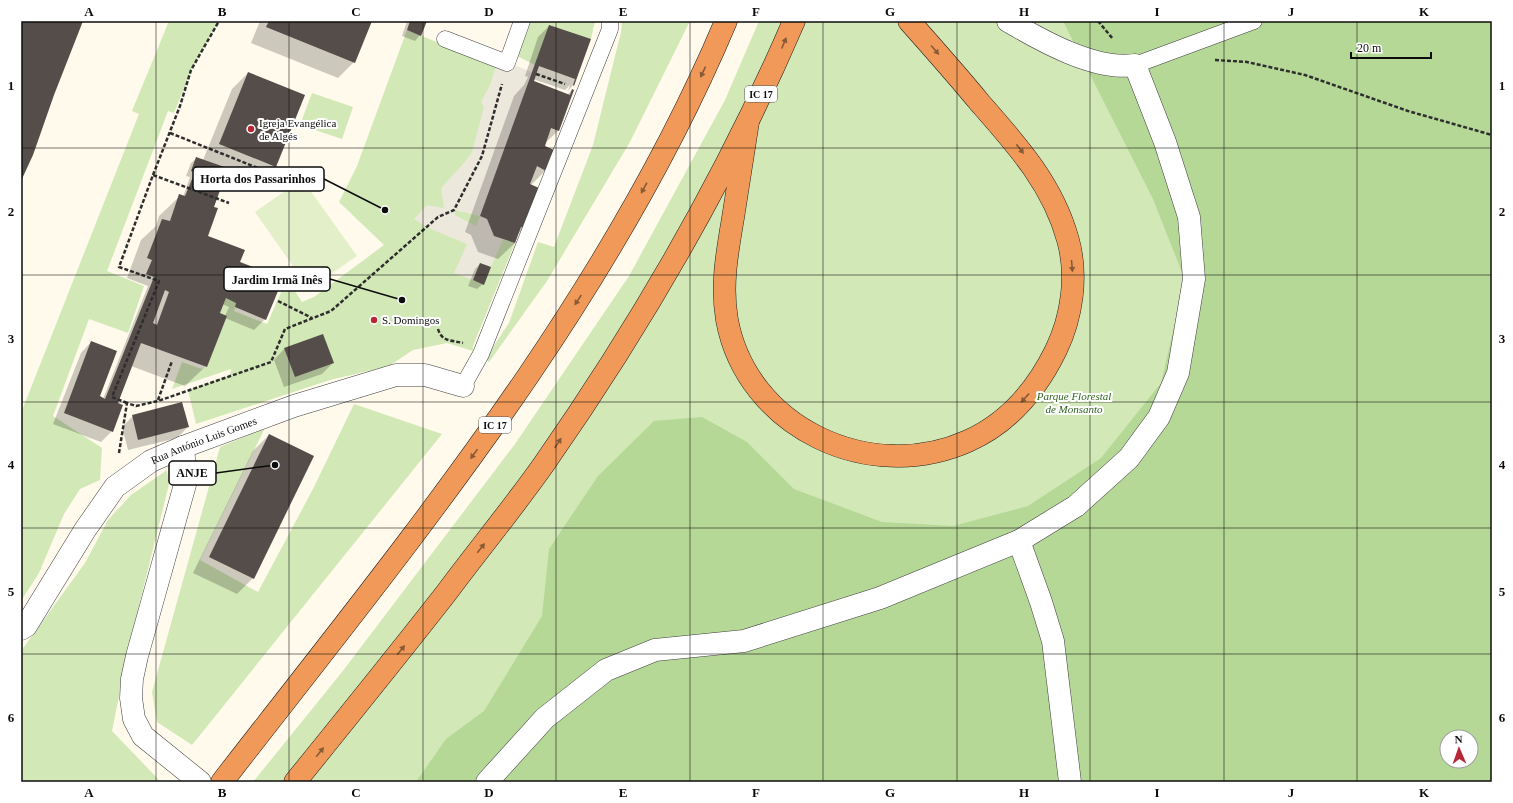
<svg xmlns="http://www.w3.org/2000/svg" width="1513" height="803" font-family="Georgia,serif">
	<rect width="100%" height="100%" fill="#fffaec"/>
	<g fill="#d2e8b7" fill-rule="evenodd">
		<polygon points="169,21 219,21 191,70 174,113 168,111 107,271 144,286 128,333 89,319 53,416 102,448 100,480 80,489 64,514 39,573 21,601 21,413 139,114 132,111"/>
		<polygon points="531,21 595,21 591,39 535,65 517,56"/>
		<polygon points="622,21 690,21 630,142 547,281 489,362 485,359 509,323 538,242 554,247 593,145 621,32"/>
		<path d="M759 21H1492V782H253L342 672 515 444 629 276 725 100ZM1447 737H1471V761H1447Z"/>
		<polygon points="407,30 529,79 480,216 494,236 515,243 473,346 473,351 447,343 413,350 389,366 330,380 196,424 188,390 230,375 231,369 172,389 182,362 202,369 207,366 227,316 220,313 240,262 251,266 234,311 267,324 287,279 302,302 314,297 384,245 339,202 357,166"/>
		<polygon points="312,93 353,107 342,139 300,125"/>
		<polygon points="354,404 442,434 192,745 157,722 152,692 220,447 265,428 200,560 258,592 313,489"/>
		<polygon points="167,470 169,484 129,646 112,731 161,782 21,782 21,651 85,563 108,520 131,495"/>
	</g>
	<path fill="#b6d897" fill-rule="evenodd" d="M1063 21H1492V782H416L446 739 484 711 542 616 549 549 598 476 654 421 702 417 747 442 794 489 882 522 953 526 1028 506 1101 458 1161 383 1185 280 1153 199ZM1447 737H1471V761H1447Z"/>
	<polygon fill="#e3efc9" points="302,179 357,256 309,289 255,212"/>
	<path fill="#ede8dc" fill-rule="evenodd" d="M498 59 532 72 480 216 487 219 494 236 503 239 491 267 480 263 473 280 454 273 467 244 426 227 414 219 427 205 444 208 441 188 464 163 472 152 484 107 481 102 490 85ZM454 210 480 216 476 226 455 215Z"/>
	<g fill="#0003" fill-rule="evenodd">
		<polygon points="260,21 370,21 354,62 338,78 251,43"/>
		<polygon points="407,21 425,21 420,35 415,41 402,36"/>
		<polygon points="549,26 590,40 573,85 568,91 570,85 565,90 533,79 532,81 567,95 572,90 558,131 544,144 546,170 531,185 524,228 518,234 515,243 498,259 478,252 471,235 465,232 514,96 524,85 528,77 525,76 538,37"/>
		<path d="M248 73 275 167 259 183 232 172 227 184 222 189 220 188 213 208 206 236 237 266 265 319 254 330 225 318 206 366 185 386 131 366 117 403 112 431 101 442 53 424 81 353 91 342 98 397 103 399 148 286 127 278 141 240 156 226 159 216 180 196 183 197 190 177 186 176 191 163 197 158 203 160 232 89ZM222 304 229 307 225 316 219 314Z"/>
		<polygon points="480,264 483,284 477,289 468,286 475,269"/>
		<polygon points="284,349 333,363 322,374 284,387 274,360"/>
		<polygon points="133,416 188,427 177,438 128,450 122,427"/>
		<polygon points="269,435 253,578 237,594 193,573 253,451"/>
	</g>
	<g fill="#554d49" fill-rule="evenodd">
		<polygon points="21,21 83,21 54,95 33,155 21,181"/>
		<polygon points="269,21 372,21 355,63 266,27"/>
		<polygon points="410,21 427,21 421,36 407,30"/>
		<polygon points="549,25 591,39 574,86 573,85 575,79 539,66 534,81 570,95 572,89 574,90 559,131 551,128 545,146 554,150 546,171 537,166 530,184 539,188 525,228 521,227 515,243 494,236 487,219 480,216"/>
		<polygon points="248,72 305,95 276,167 219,144"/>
		<path d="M196 157 233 170 228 184 223 182 214 207 218 208 208 236 245 250 240 262 283 279 266 320 235 307 236 303 226 298 220 313 227 316 207 367 141 343 118 403 123 405 113 432 64 413 91 341 117 351 100 396 105 399 154 277 146 274 152 260 147 258 162 219 170 221 179 194 185 196 195 172 191 171ZM165 290 169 292 157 325 153 323Z"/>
		<polygon points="480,263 491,267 484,285 473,280"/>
		<polygon points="323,334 334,363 295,377 284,348"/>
		<polygon points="182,402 189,427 138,440 132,415"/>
		<polygon points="269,434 314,456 254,579 209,557"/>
	</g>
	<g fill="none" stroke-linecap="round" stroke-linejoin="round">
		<g stroke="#3f3f3f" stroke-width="17">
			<g id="service">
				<polyline points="445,39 507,63 522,21"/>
				<polyline points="1135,65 1254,21"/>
				<polyline points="463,386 481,354 610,29 610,21"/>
			</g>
		</g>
		<g stroke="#3f3f3f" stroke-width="23">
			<g id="minor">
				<polyline points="183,447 186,481 137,656 132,679 131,698 134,719 143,736 200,782"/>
				<polyline points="1019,541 1041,602 1053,641 1070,782"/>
				<path id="s1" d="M21 629 26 626 85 530 115 487 151 461 183 447 294 406 396 375H425L463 386"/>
				<path d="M487 782 545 718 606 670 655 650 744 641 880 598 1019 541 1076 506 1129 458 1159 417 1178 373 1194 279 1189 217 1165 142 1135 65C1095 71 1042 41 1008 21"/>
			</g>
		</g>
		<g stroke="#1d1d1d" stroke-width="23">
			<g id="motorway">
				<path d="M748 122C743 154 738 186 733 218 727 253 721 286 727 320 747 428 870 485 968 441 1008 423 1037 389 1056 350 1072 317 1078 276 1068 240 1053 185 1017 145 980 103 957 75 933 48 909 21"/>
				<path d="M222 782C408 542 607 304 726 21"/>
				<path d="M295 782C346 719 397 656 447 592 479 549 513 508 544 464 641 325 727 177 794 21"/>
			</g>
		</g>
		<g stroke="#2e2e2e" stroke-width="2.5" stroke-dasharray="4 2" stroke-linecap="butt">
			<polyline points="1098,21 1113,39"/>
			<polyline points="1215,60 1247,62 1305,75 1408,111 1492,135"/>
			<polyline points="536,74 565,84"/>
			<polyline points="170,133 278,176"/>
			<polyline points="153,175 180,106 191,70 219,21"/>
			<polyline points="278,301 312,318"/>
			<path d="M438 329C442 342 451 340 463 343"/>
			<polyline points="158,400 172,361"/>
			<polyline points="127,403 112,397 159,281 119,267 153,175 229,203"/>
			<polyline points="119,453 127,403 136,406 158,401 271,362 285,329 331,311 438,217 454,210 482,156 502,84"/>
		</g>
		<use href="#service" stroke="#fff" stroke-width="16"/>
		<use href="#minor" stroke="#fff" stroke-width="22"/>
		<use href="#motorway" stroke="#f09958" stroke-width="22"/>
	</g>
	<defs><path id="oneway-solid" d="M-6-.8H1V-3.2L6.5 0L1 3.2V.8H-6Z"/></defs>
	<g fill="#895a36">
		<use href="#oneway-solid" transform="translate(784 43) rotate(-67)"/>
		<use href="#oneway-solid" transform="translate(935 50) rotate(49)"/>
		<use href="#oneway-solid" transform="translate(703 72) rotate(115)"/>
		<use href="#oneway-solid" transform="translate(1020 149) rotate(52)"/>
		<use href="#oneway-solid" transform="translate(644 188) rotate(119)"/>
		<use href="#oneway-solid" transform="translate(1072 266) rotate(85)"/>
		<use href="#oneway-solid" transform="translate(578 300) rotate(123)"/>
		<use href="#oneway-solid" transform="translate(1025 398) rotate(133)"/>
		<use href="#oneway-solid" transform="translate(558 443) rotate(-56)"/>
		<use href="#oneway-solid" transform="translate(474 454) rotate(126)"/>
		<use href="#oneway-solid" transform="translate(481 548) rotate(-52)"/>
		<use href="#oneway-solid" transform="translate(401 650) rotate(-51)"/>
		<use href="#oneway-solid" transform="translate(320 752) rotate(-51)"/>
	</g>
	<path fill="none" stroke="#0c0c0c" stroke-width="1" stroke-opacity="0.55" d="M156 21V782M289 21V782M423 21V782M556 21V782M690 21V782M823 21V782M957 21V782M1090 21V782M1224 21V782M1357 21V782M21 148H1492M21 275H1492M21 402H1492M21 528H1492M21 654H1492"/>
	<g fill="#b82834" stroke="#fff" stroke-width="1.5">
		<circle cx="251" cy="129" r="4"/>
		<circle cx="374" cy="320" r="4"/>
	</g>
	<g text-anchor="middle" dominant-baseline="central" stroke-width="4" stroke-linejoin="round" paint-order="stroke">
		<g fill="#fff" stroke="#555" stroke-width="1">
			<rect x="745" y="86" width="32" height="16" rx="3"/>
			<rect x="479" y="417" width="32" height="16" rx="3"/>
		</g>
		<g font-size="10" font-weight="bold" fill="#0c0c0c">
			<text x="761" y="94">IC 17</text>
			<text x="495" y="425">IC 17</text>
		</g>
		<g font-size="11" fill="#0c0c0c" stroke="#fff" text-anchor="start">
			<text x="259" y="123">Igreja Evangélica<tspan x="259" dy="13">de Algés</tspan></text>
			<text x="382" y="320">S. Domingos</text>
		</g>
		<g font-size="11" font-style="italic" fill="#2f621f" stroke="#fff">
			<text x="1074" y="396">Parque Florestal<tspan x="1074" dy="13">de Monsanto</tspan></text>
		</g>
		<g font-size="11" fill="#0c0c0c" stroke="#fff">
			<text stroke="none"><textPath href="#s1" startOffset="272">Rua António Luis Gomes</textPath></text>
		</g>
	</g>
	<path fill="none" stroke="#0c0c0c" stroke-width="1.5" d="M385 210L324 179M402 300L330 279M275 465L216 473"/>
	<g fill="#0c0c0c" stroke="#fff" stroke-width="1.5">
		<circle cx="385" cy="210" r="4"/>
		<circle cx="402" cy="300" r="4"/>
		<circle cx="275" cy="465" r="4"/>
	</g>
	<g fill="#fff" stroke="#0c0c0c" stroke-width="1.5">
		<rect x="193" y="167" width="131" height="24" rx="4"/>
		<rect x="224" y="267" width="106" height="24" rx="4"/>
		<rect x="169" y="461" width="47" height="24" rx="4"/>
	</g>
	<g font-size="12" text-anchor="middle" font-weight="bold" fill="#0c0c0c">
		<text x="258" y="183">Horta dos Passarinhos</text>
		<text x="277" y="284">Jardim Irmã Inês</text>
		<text x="192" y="477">ANJE</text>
	</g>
	<rect width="1513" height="803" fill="none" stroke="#ffffff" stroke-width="44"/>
	<g transform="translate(1459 749) rotate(358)"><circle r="19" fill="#ffffff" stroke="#9e9e9e"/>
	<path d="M0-3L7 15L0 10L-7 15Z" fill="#b82834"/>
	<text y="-6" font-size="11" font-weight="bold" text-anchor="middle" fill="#0c0c0c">N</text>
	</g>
	<path d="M1351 52v6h80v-6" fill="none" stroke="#0c0c0c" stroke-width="2"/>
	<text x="1357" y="52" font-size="12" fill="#0c0c0c" stroke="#ffffff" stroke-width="3" paint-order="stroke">20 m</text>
	<rect x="22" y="22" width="1469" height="759" fill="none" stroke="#0c0c0c" stroke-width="1.5"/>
	<g font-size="13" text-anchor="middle" font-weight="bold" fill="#0c0c0c">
		<text x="89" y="16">A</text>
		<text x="222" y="16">B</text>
		<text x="356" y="16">C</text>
		<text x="489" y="16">D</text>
		<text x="623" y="16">E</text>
		<text x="756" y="16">F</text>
		<text x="890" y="16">G</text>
		<text x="1024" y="16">H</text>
		<text x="1157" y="16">I</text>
		<text x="1291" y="16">J</text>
		<text x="1424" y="16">K</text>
		<text x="11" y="90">1</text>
		<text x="1502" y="90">1</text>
		<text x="11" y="216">2</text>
		<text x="1502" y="216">2</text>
		<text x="11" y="343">3</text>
		<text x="1502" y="343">3</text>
		<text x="11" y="469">4</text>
		<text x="1502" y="469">4</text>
		<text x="11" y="596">5</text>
		<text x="1502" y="596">5</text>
		<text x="11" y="722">6</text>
		<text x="1502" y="722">6</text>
		<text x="89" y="797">A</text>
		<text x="222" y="797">B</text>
		<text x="356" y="797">C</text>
		<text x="489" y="797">D</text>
		<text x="623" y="797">E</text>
		<text x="756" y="797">F</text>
		<text x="890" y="797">G</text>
		<text x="1024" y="797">H</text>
		<text x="1157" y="797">I</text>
		<text x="1291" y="797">J</text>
		<text x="1424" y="797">K</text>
	</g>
</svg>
